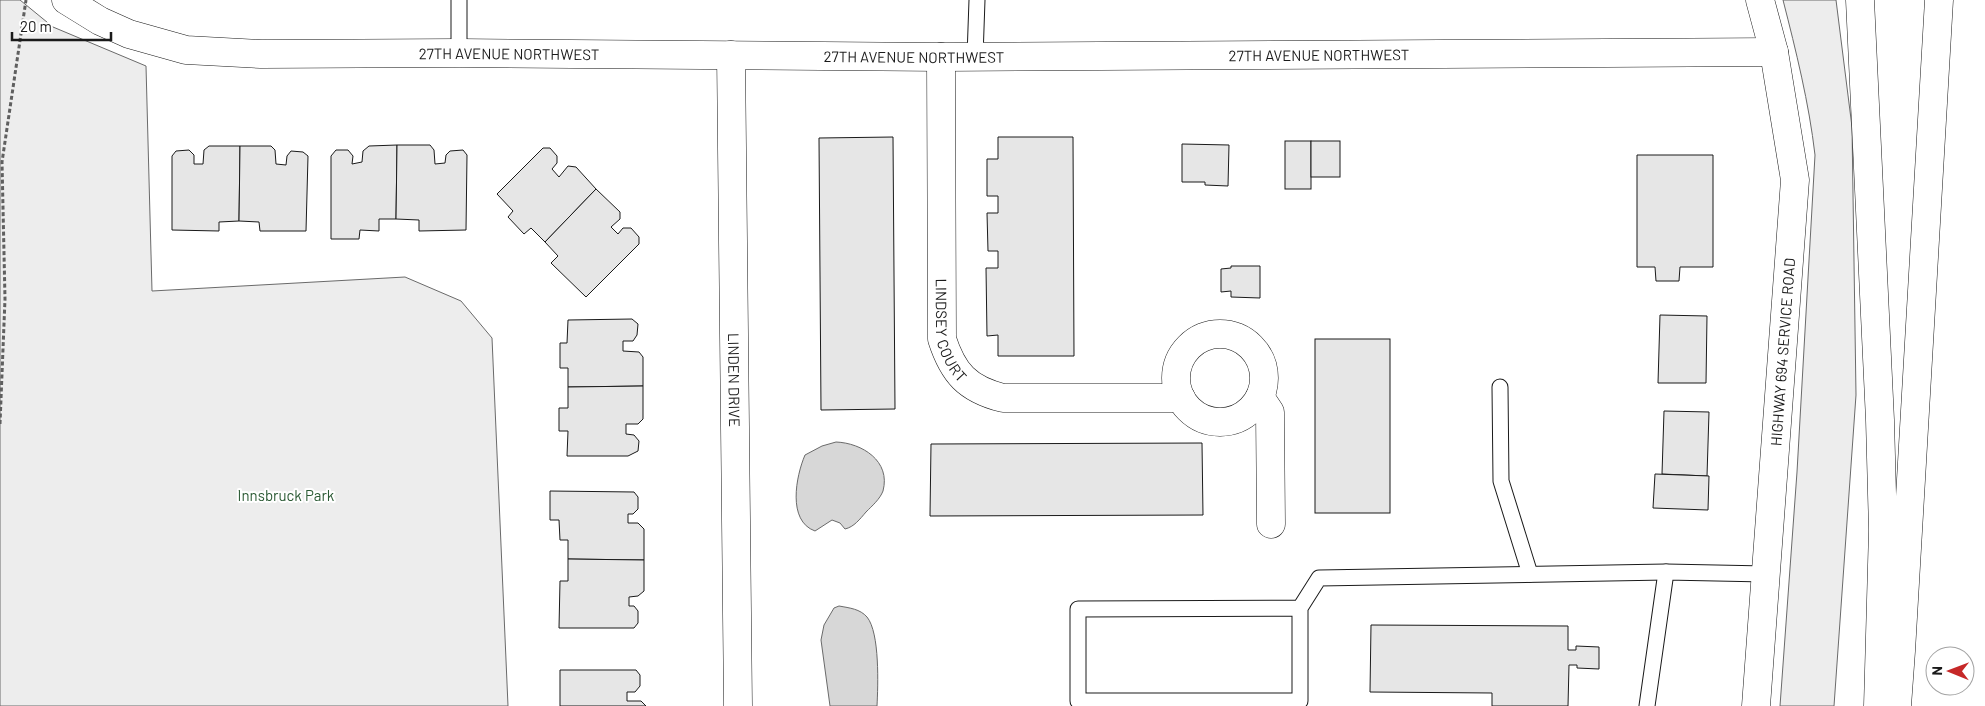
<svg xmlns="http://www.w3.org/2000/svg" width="1985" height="706" font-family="Barlow,sans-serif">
	<rect width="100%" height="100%" fill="#fff"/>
	<g fill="#ededed" stroke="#6a6a6a">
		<polygon points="0,0 20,0 53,27 146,66 152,291 405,277 461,301 492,338 508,706 0,706"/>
		<path d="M1783 0H1836L1852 127 1856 395 1834 706H1780L1797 472 1815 155C1809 103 1796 51 1783 0Z"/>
	</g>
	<g fill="#d7d7d7" stroke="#6a6a6a">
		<path d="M836 442C862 443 891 461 883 491 880 499 872 506 866 512 860 519 854 527 845 529L840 523 832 520 815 531C787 521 796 476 805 455L822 446Z"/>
		<path d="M839 606C850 608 860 609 867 617 880 633 878 686 877 706H830L821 640 824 625 834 608Z"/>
	</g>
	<g fill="#e6e6e6" stroke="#1a1a1a">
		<polygon points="893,137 895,409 821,410 819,138"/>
		<polygon points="998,137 1073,137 1074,356 998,356 998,335 987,336 986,268 998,268 998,251 988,251 987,213 998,213 998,196 987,196 987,159 998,159"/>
		<rect x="1285" y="141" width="26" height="48"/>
		<rect x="1311" y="141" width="29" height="36"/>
		<polygon points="1182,144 1229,145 1228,186 1205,185 1205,182 1182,182"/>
		<polygon points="397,145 396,219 379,219 379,231 360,230 359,239 331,239 331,156 336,150 348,150 353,156 352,164 362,162 363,151 369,146"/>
		<polygon points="397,145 430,145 434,150 435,164 445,163 446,155 450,151 463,150 467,155 466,230 419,231 419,220 396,219"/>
		<polygon points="209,146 240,146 239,221 219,222 219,231 172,230 172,156 176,151 189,150 194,155 194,164 203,164 204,150"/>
		<polygon points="240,146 271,146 275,150 276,164 286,165 287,156 291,151 303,152 308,156 306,231 260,231 259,222 239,221"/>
		<polygon points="543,148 550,148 557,156 557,163 552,169 559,177 568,166 576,167 596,189 545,242 531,228 524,234 508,217 513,211 497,194"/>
		<polygon points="1637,155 1713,155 1713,267 1680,267 1679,281 1656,281 1655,267 1637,267"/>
		<polygon points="596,189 620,212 620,219 611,227 618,234 623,228 631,228 639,237 639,244 586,297 551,263 558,256 545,242"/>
		<polygon points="1231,266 1260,266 1260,298 1231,297 1231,291 1221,292 1221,269 1231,268"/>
		<polygon points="1660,315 1707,316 1706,383 1658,383"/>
		<polygon points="632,319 638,324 637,335 633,341 623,341 623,351 639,352 643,357 643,386 568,387 568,368 560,368 560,343 567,343 568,320"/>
		<rect x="1315" y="339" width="75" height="174"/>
		<polygon points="643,386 643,419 638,424 626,424 626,434 634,435 639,441 638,451 628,456 567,456 568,431 559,431 559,408 568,408 568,387"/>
		<polygon points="1664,411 1709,412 1707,476 1662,474"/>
		<polygon points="1202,443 1203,515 930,516 931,444"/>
		<polygon points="1655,474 1709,476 1708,510 1653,508"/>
		<polygon points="550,491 634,492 638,497 638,509 633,514 628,514 628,523 638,523 644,529 644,560 568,559 568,540 560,540 559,520 550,520"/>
		<polygon points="568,559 644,560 644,591 638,596 629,597 629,606 634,606 638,611 638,623 634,628 559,628 560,581 568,581"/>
		<polygon points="1371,625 1568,626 1568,650 1576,650 1576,646 1599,647 1599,669 1577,668 1577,665 1569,665 1568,706 1492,706 1492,693 1370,692"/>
		<polygon points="560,670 636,670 640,675 640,686 635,692 627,692 627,701 641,701 646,706 560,706"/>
	</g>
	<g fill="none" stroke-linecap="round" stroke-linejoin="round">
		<g stroke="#1a1a1a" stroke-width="17">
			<g id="lane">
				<polyline points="459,0 459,53"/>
				<polyline points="975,57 977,0"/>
				<polyline points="1500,387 1501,481 1530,574"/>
				<polyline points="1300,608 1300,701 1078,701 1078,609 1300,608 1319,578 1666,572"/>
				<polyline points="1647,706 1666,572 1766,574"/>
			</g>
		</g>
		<g stroke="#1a1a1a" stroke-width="29">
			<g id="street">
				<path id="s1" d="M66 0 100 21 129 34 186 50 261 54 459 53 941 57 1774 52"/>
				<path id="s2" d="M731 55 738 706"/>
				<path id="s3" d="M941 57 942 339C953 373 967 389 1003 398H1181"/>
				<circle cx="1220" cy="378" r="44"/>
				<polyline points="1260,397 1270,412 1271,524"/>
				<path id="s4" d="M1756 706 1795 180 1774 52 1760 0"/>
			</g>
		</g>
		<g stroke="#1a1a1a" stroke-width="29">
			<g id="highway">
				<polyline points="1860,0 1880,420 1883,530 1878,706"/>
				<polyline points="1897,706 1901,651 1939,0"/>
			</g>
		</g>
		<polyline stroke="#5f5f5f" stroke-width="3" stroke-dasharray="4 2.5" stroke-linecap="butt" points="0,424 5,299 2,162 26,0"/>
		<use href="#lane" stroke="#fff" stroke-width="15"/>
		<use href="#street" stroke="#fff" stroke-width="28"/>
		<use href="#highway" stroke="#fff" stroke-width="28"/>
	</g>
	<g text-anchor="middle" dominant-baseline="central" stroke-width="4" stroke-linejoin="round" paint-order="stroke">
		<g font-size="15" fill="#1a1a1a" stroke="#fff">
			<text stroke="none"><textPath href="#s1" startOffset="454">27TH AVENUE NORTHWEST</textPath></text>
			<text stroke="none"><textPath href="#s1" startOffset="1264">27TH AVENUE NORTHWEST</textPath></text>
			<text stroke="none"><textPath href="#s1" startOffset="859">27TH AVENUE NORTHWEST</textPath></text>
			<text stroke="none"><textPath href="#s3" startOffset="275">LINDSEY COURT</textPath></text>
			<text stroke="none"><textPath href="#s4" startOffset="355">HIGHWAY 694 SERVICE ROAD</textPath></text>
			<text stroke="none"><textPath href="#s2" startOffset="325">LINDEN DRIVE</textPath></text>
		</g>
		<g font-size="15" fill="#2b5a34" stroke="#fff">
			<text x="286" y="495">Innsbruck Park</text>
		</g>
	</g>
	<g transform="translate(1950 671) rotate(271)"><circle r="24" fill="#ffffff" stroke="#a3a3a3"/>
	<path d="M0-4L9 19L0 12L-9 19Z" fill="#c62828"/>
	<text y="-8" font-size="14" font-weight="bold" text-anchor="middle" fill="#1a1a1a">N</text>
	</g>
	<path d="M12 32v8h99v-8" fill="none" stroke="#1a1a1a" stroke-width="2.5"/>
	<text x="20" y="32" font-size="15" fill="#1a1a1a" stroke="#ffffff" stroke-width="4" paint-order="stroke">20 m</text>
</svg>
